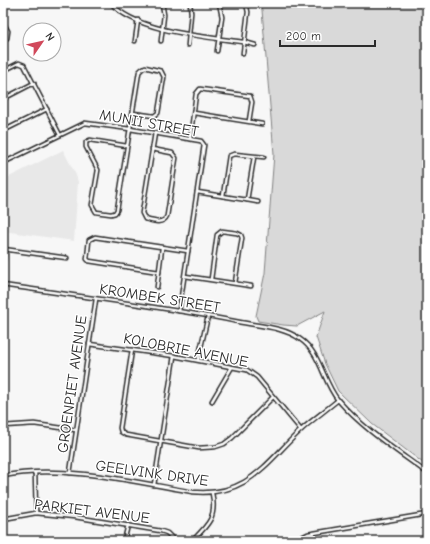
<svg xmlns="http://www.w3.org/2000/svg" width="430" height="544" font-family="'Comic Neue',sans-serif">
	<rect width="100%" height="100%" fill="#f7f7f7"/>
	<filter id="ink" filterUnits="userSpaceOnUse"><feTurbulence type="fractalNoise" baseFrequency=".025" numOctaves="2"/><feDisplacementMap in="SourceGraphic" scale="8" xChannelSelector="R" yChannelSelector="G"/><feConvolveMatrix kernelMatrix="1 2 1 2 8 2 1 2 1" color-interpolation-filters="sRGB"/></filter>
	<g filter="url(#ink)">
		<polygon fill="#e8e8e8" points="63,150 76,175 78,182 74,241 3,231 3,180"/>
		<polygon fill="#d9d9d9" stroke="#828282" points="260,3 427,3 427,466 372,424 338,391 325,364 316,337 325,311 297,326 283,325 258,321 256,316 265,273 274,154 262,10"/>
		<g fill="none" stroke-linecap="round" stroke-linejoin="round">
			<g stroke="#2b2b2b" stroke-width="5.5">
				<g id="street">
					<path d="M111 3C135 32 208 37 244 42L255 45"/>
					<polyline points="3,22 8,31 7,38 3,41"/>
					<polyline points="135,41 138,20"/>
					<polyline points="161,41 164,15 162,3"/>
					<polyline points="188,45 191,13 190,3"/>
					<polyline points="217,51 222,17 219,3"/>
					<polyline points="243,53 248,12 246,3"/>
					<polyline points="3,71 19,63 24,65 60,135"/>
					<polyline points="3,99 34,83"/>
					<polyline points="194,113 262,124"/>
					<polyline points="3,131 47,109"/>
					<polyline points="190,139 196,94 200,89 250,96 252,102 249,121"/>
					<polyline points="127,146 90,140 86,142 86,147 98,170 92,205 96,212 111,214 115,213 117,210 139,72 142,69 145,67 161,71 164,77 158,113 154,116 133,113"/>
					<path d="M152 149 172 153 176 158 167 216C163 225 152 221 145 219L142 213 155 133"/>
					<polyline points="3,163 85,123 130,129 201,141 204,145 179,311"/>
					<polyline points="197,192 247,200 254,157"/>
					<polyline points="223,196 229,156 234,154 264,157"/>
					<polyline points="247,200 258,202"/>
					<polyline points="3,249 67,258"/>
					<polyline points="3,263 5,249"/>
					<polyline points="159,272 89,261 87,259 89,240 95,237 188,251"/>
					<polyline points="185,276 251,286"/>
					<polyline points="211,279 217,235 222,231 237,233 241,235 242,238 235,283"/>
					<path d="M3 285C82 297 161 306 239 322 259 326 284 327 300 339 321 353 323 382 338 400 363 429 396 450 427 473"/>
					<polyline points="157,287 162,248"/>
					<polyline points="89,344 174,356 247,370 257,377 301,430"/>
					<polyline points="132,350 120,428 121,432 126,435 199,448 215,447 224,444 232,438 273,397"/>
					<polyline points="198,360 208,316"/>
					<polyline points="212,401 232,367"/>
					<polyline points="3,426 34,424 76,430"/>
					<polyline points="35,473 36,513"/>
					<polyline points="70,473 96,299"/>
					<path d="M3 476C61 464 135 482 193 492 247 497 265 464 300 431 312 420 326 410 338 400"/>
					<polyline points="154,485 174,356"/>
					<polyline points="3,519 36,513 75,517 161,531 167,533 175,541"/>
					<polyline points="124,541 128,525"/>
					<path d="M192 541C209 524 217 517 212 493"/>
					<polyline points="296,541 302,537 308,534 427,514"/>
				</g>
			</g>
			<use href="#street" stroke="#fff" stroke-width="2.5"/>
		</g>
	</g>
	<g text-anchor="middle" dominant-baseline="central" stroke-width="3" stroke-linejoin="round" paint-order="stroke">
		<g font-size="15" fill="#2b2b2b" stroke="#fff">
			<text transform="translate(149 123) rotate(10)">MUNII STREET</text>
			<text transform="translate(160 298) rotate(9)">KROMBEK STREET</text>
			<text transform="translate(186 350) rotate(11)">KOLOBRIE AVENUE</text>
			<text transform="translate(72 384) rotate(-82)">GROENPIET AVENUE</text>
			<text transform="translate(152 473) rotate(8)">GEELVINK DRIVE</text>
			<text transform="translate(92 511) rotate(7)">PARKIET AVENUE</text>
		</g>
	</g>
	<rect width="430" height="544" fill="none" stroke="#fff" stroke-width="16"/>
	<rect x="8" y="8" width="414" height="528" fill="none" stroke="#2b2b2b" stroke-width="1.5" filter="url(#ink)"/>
	<g transform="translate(42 42) rotate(56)"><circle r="19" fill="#ffffff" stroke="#aaaaaa"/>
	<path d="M0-3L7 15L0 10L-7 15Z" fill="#d1495b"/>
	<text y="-6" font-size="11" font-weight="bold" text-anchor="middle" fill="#2b2b2b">N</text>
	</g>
	<path d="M280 40v6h95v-6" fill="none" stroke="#2b2b2b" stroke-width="2"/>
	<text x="286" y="40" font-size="12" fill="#2b2b2b" stroke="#ffffff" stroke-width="3" paint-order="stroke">200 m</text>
</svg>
